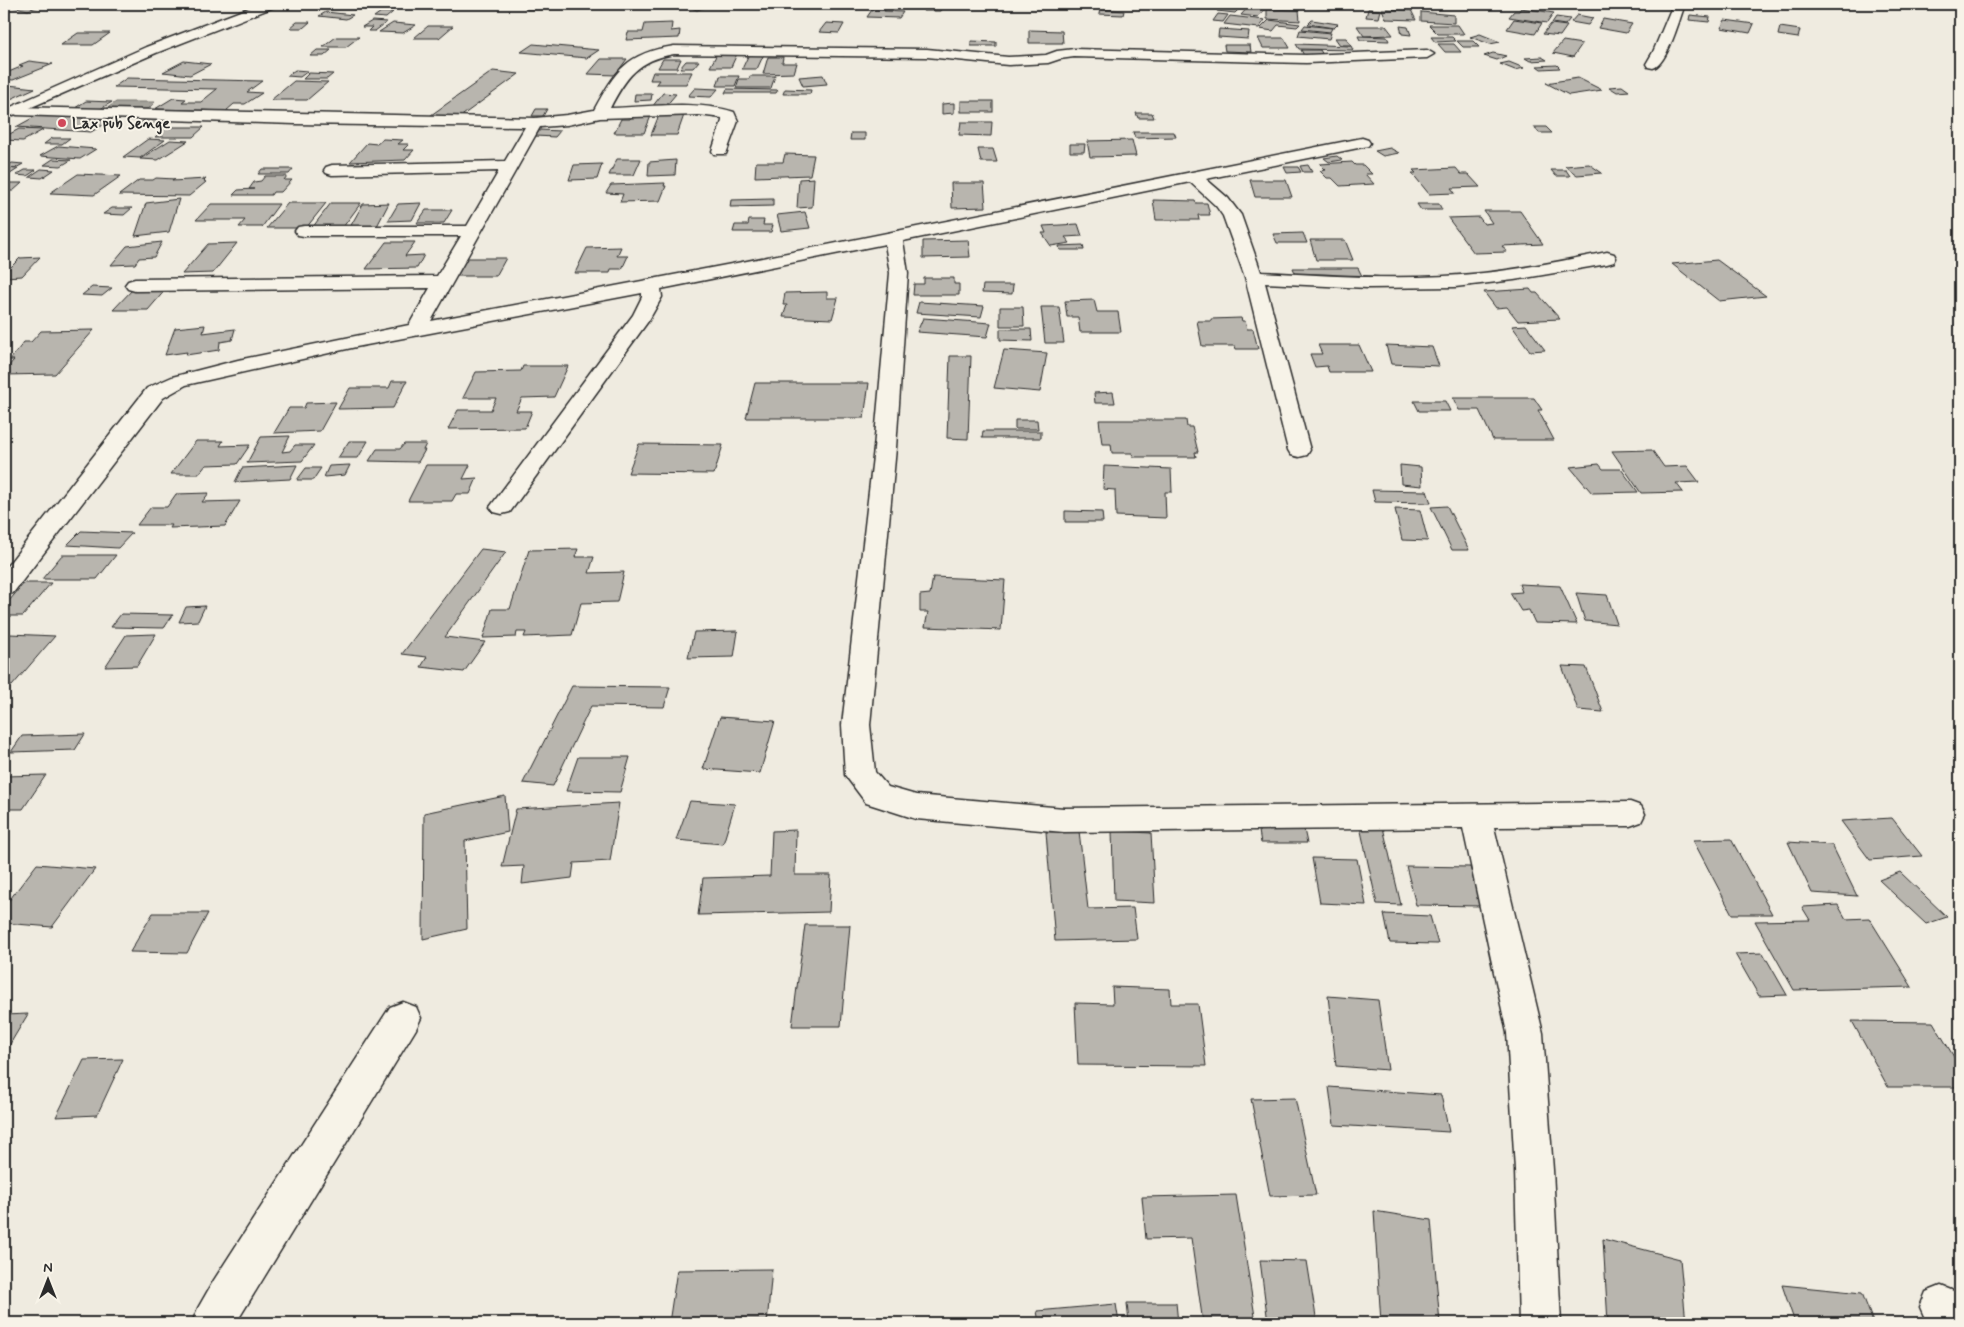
<svg xmlns="http://www.w3.org/2000/svg" width="1964" height="1327" font-family="Mynerve,sans-serif">
	<rect width="100%" height="100%" fill="#efebe0"/>
	<filter id="ink" filterUnits="userSpaceOnUse"><feTurbulence type="fractalNoise" baseFrequency=".02" numOctaves="2"/><feDisplacementMap in="SourceGraphic" scale="10" xChannelSelector="R" yChannelSelector="G"/><feConvolveMatrix kernelMatrix="1 2 1 2 8 2 1 2 1" color-interpolation-filters="sRGB"/></filter>
	<g filter="url(#ink)">
		<polygon fill="#a4a29a" stroke="#74726e" points="116,102 155,102 148,109 106,109"/>
		<g fill="#b8b5ae" stroke="#2b2b2b">
			<polygon points="17,4 45,4 28,10 11,6"/>
			<polygon points="360,4 386,4 374,10 352,9"/>
			<polygon points="529,4 566,4 562,9 525,9"/>
			<polygon points="698,4 709,6 697,10 688,7"/>
			<polygon points="876,4 889,4 884,11 903,12 899,18 867,17"/>
			<polygon points="927,4 944,4 940,11 923,11"/>
			<polygon points="1224,4 1243,4 1239,8 1222,6"/>
			<polygon points="1250,5 1267,7 1258,17 1241,15"/>
			<polygon points="1221,6 1239,9 1235,13 1217,11"/>
			<polygon points="1521,8 1554,13 1547,23 1509,17 1514,11 1519,11"/>
			<polygon points="1100,9 1124,11 1123,15 1099,14"/>
			<polygon points="1267,9 1299,10 1300,21 1267,19"/>
			<polygon points="1368,9 1381,10 1379,18 1366,17"/>
			<polygon points="1382,9 1411,10 1416,20 1386,19"/>
			<polygon points="326,12 353,15 346,19 319,16"/>
			<polygon points="381,12 393,12 386,18 374,17"/>
			<polygon points="1421,12 1454,15 1454,23 1421,21"/>
			<polygon points="1218,14 1228,15 1223,22 1213,21"/>
			<polygon points="1577,15 1593,18 1588,25 1571,22"/>
			<polygon points="1690,15 1710,17 1709,22 1689,20"/>
			<polygon points="1230,16 1265,20 1259,28 1224,24"/>
			<polygon points="1556,17 1570,19 1565,25 1552,23"/>
			<polygon points="1514,19 1542,23 1535,34 1507,29"/>
			<polygon points="1603,19 1632,24 1626,33 1598,28"/>
			<polygon points="1269,20 1300,24 1297,27 1278,25 1273,31 1260,29"/>
			<polygon points="1312,20 1338,24 1334,28 1308,24"/>
			<polygon points="1725,20 1754,24 1750,33 1721,28"/>
			<polygon points="372,21 387,22 375,31 368,31 372,27 362,27"/>
			<polygon points="297,22 310,22 303,28 290,28"/>
			<polygon points="393,23 416,25 403,33 379,32"/>
			<polygon points="672,23 671,31 680,30 679,38 626,40 628,32 643,32 645,24"/>
			<polygon points="826,23 844,24 839,33 819,32"/>
			<polygon points="1551,24 1567,26 1560,36 1543,34"/>
			<polygon points="1305,25 1332,28 1330,32 1302,29"/>
			<polygon points="1429,25 1458,25 1464,34 1438,34"/>
			<polygon points="428,26 453,26 439,38 414,38"/>
			<polygon points="1357,26 1386,26 1393,35 1364,36"/>
			<polygon points="1400,26 1408,27 1411,35 1402,34"/>
			<polygon points="1780,27 1800,30 1798,38 1778,35"/>
			<polygon points="1219,29 1249,31 1248,39 1218,37"/>
			<polygon points="1029,30 1062,31 1063,43 1029,43"/>
			<polygon points="1300,30 1331,33 1329,39 1298,36"/>
			<polygon points="78,33 110,33 93,45 61,45"/>
			<polygon points="1480,34 1500,42 1490,44 1470,37"/>
			<polygon points="1358,36 1387,37 1389,41 1360,40"/>
			<polygon points="336,37 359,37 346,47 323,47"/>
			<polygon points="1431,37 1452,37 1456,41 1435,42"/>
			<polygon points="1258,38 1284,38 1290,48 1263,48"/>
			<polygon points="1335,38 1346,38 1351,45 1340,45"/>
			<polygon points="971,41 996,42 996,46 971,46"/>
			<polygon points="1457,41 1473,41 1479,47 1463,47"/>
			<polygon points="1563,41 1582,44 1573,57 1553,53"/>
			<polygon points="533,44 599,50 587,58 521,52"/>
			<polygon points="1296,44 1351,46 1353,50 1299,49"/>
			<polygon points="1438,44 1454,44 1461,52 1445,52"/>
			<polygon points="1224,45 1250,45 1251,52 1225,51"/>
			<polygon points="317,50 331,50 324,56 310,56"/>
			<polygon points="1301,50 1320,50 1325,58 1306,59"/>
			<polygon points="1493,53 1506,56 1497,60 1484,56"/>
			<polygon points="717,54 737,54 731,67 710,67"/>
			<polygon points="749,54 764,54 757,69 742,69"/>
			<polygon points="768,57 783,57 782,63 797,63 794,73 763,74"/>
			<polygon points="1542,57 1547,60 1530,61 1525,58"/>
			<polygon points="601,59 627,59 615,75 588,74"/>
			<polygon points="663,59 681,59 677,68 658,68"/>
			<polygon points="29,61 53,64 13,80 4,79 4,74 23,66 19,65"/>
			<polygon points="184,61 211,64 190,75 163,72"/>
			<polygon points="686,61 699,61 693,68 680,68"/>
			<polygon points="1509,62 1524,68 1515,70 1500,64"/>
			<polygon points="1557,65 1560,68 1541,69 1537,66"/>
			<polygon points="295,70 308,71 300,77 287,76"/>
			<polygon points="493,71 519,74 452,123 424,120"/>
			<polygon points="653,72 692,72 686,84 656,84 659,80 650,80"/>
			<polygon points="309,73 333,74 327,79 303,79"/>
			<polygon points="823,75 827,84 803,86 799,77"/>
			<polygon points="720,76 739,76 735,86 717,86"/>
			<polygon points="750,76 775,76 771,88 736,88 739,79 749,79"/>
			<polygon points="127,78 262,81 247,92 262,93 245,104 234,104 226,111 155,109 173,98 186,99 182,102 201,102 217,89 114,87"/>
			<polygon points="1578,78 1602,90 1569,95 1546,83"/>
			<polygon points="294,81 328,82 307,100 271,100"/>
			<polygon points="8,85 35,88 4,102 4,86"/>
			<polygon points="1622,86 1629,91 1617,92 1609,87"/>
			<polygon points="695,88 718,89 711,97 688,96"/>
			<polygon points="727,89 778,90 776,93 725,93"/>
			<polygon points="785,89 811,90 810,94 783,94"/>
			<polygon points="663,93 676,94 665,107 652,107"/>
			<polygon points="635,94 652,94 651,100 634,101"/>
			<polygon points="86,101 112,102 100,109 75,108"/>
			<rect x="961" y="101" width="32" height="11"/>
			<polygon points="954,103 954,113 942,114 942,104"/>
			<polygon points="536,109 547,109 543,116 532,116"/>
			<polygon points="1136,113 1152,113 1154,118 1138,118"/>
			<polygon points="38,115 112,120 91,132 16,127"/>
			<polygon points="659,115 684,115 677,135 651,135"/>
			<polygon points="632,116 651,116 644,133 614,133 621,119 630,119"/>
			<polygon points="148,118 167,119 158,125 139,124"/>
			<polygon points="961,122 992,122 991,136 959,135"/>
			<polygon points="167,127 204,127 193,137 155,137"/>
			<polygon points="1534,127 1546,127 1552,133 1539,133"/>
			<polygon points="19,129 43,130 23,141 4,140 4,137"/>
			<polygon points="540,130 560,131 555,137 535,136"/>
			<polygon points="1133,132 1174,132 1176,137 1135,138"/>
			<polygon points="851,133 865,133 865,140 850,140"/>
			<polygon points="52,138 70,138 62,144 44,144"/>
			<polygon points="148,139 165,140 140,158 123,157"/>
			<polygon points="383,139 403,140 398,144 409,144 403,150 414,150 405,160 350,162 367,143 377,144"/>
			<polygon points="170,140 188,141 158,160 140,159"/>
			<polygon points="1132,140 1136,156 1090,157 1087,141"/>
			<polygon points="1070,144 1085,144 1084,152 1070,152"/>
			<polygon points="58,146 96,149 80,159 40,156"/>
			<polygon points="1390,148 1399,153 1383,156 1375,151"/>
			<polygon points="978,149 993,149 997,162 981,162"/>
			<polygon points="785,154 814,155 810,175 755,177 756,162 783,162"/>
			<polygon points="1337,156 1342,160 1329,162 1324,158"/>
			<polygon points="53,159 71,160 61,166 44,165"/>
			<polygon points="617,159 641,159 634,175 609,175"/>
			<polygon points="676,160 675,175 648,176 649,162"/>
			<polygon points="1352,162 1355,165 1363,165 1372,174 1365,174 1374,184 1340,186 1332,178 1327,178 1320,171 1326,170 1320,164"/>
			<polygon points="12,163 23,164 14,169 4,168"/>
			<polygon points="602,164 597,179 569,180 574,165"/>
			<polygon points="1589,164 1602,173 1577,175 1565,166"/>
			<polygon points="1308,165 1312,172 1303,172 1300,166"/>
			<polygon points="1284,167 1298,167 1301,172 1287,173"/>
			<polygon points="4,168 18,169 4,178"/>
			<polygon points="1456,168 1461,174 1468,174 1480,187 1451,188 1455,193 1429,194 1412,173 1416,173 1413,170"/>
			<polygon points="41,169 54,170 42,178 29,177"/>
			<polygon points="262,169 293,169 289,174 258,174"/>
			<polygon points="25,170 36,170 27,176 16,175"/>
			<polygon points="1551,170 1566,170 1570,176 1556,176"/>
			<polygon points="78,174 121,176 94,195 50,193"/>
			<polygon points="265,176 287,176 284,180 292,180 281,192 273,192 271,195 233,195 238,190 254,189 249,189 254,182 261,181"/>
			<polygon points="156,178 175,179 172,181 206,179 204,181 206,182 189,196 119,195 139,180 153,180"/>
			<polygon points="814,178 812,207 797,208 799,179"/>
			<polygon points="1250,180 1286,180 1292,197 1255,197"/>
			<polygon points="4,183 22,183 13,191 4,191"/>
			<polygon points="665,183 664,186 666,186 660,201 620,202 623,194 606,193 611,185"/>
			<polygon points="951,183 984,183 986,207 952,208"/>
			<polygon points="179,199 169,232 135,236 146,203"/>
			<polygon points="773,199 773,206 730,207 731,200"/>
			<polygon points="1153,200 1195,201 1196,203 1207,203 1210,215 1198,215 1199,220 1156,220"/>
			<polygon points="288,203 326,203 306,228 267,228"/>
			<polygon points="331,203 361,203 343,227 312,228"/>
			<polygon points="389,203 377,226 350,227 363,204"/>
			<polygon points="421,203 412,220 388,221 398,204"/>
			<polygon points="211,204 279,204 262,227 239,227 245,220 196,220"/>
			<polygon points="1417,204 1439,204 1442,210 1421,210"/>
			<polygon points="112,208 132,208 124,215 103,214"/>
			<polygon points="426,210 452,210 444,223 417,223"/>
			<polygon points="1484,211 1520,211 1543,244 1502,246 1507,252 1474,253 1448,218 1479,217 1484,224 1492,223"/>
			<polygon points="805,212 810,228 781,231 777,215"/>
			<polygon points="749,220 764,220 763,225 773,225 771,232 733,232 735,225 748,225"/>
			<polygon points="1078,224 1082,236 1065,237 1070,243 1051,246 1042,233 1046,233 1043,226"/>
			<polygon points="1303,233 1307,243 1277,243 1273,234"/>
			<polygon points="968,240 970,257 923,258 923,241"/>
			<polygon points="1310,240 1345,240 1353,260 1316,260"/>
			<polygon points="162,242 154,257 139,258 135,264 111,265 127,246"/>
			<polygon points="386,242 415,242 405,256 424,255 417,268 366,269"/>
			<polygon points="237,243 213,273 182,274 208,244"/>
			<polygon points="1083,245 1084,250 1060,250 1059,246"/>
			<polygon points="621,247 617,256 628,256 622,269 611,269 610,273 575,273 587,248"/>
			<polygon points="40,257 22,276 4,277 4,271 7,271 20,258"/>
			<polygon points="466,258 506,258 496,276 454,276"/>
			<polygon points="1717,260 1766,296 1719,301 1672,264"/>
			<polygon points="1293,268 1358,268 1362,276 1297,277"/>
			<polygon points="924,278 954,278 954,284 959,284 959,295 913,295 914,284 924,284"/>
			<polygon points="983,285 1013,285 1012,294 982,293"/>
			<polygon points="92,287 112,288 102,296 82,295"/>
			<polygon points="167,288 148,310 113,310 133,289"/>
			<polygon points="1530,289 1533,293 1537,293 1560,319 1518,321 1507,307 1496,308 1484,292"/>
			<polygon points="827,292 827,298 838,298 832,319 783,317 787,305 783,305 785,293"/>
			<polygon points="1094,300 1097,312 1118,312 1121,332 1080,332 1078,317 1067,317 1065,301"/>
			<polygon points="919,302 984,306 981,317 916,313"/>
			<polygon points="1000,307 1023,307 1024,326 1000,326"/>
			<polygon points="1041,307 1059,307 1064,343 1045,343"/>
			<polygon points="923,318 991,323 987,337 917,332"/>
			<polygon points="1241,318 1242,321 1245,321 1247,329 1253,329 1258,349 1236,349 1235,346 1202,346 1197,321 1211,321 1211,319"/>
			<polygon points="205,325 203,333 235,329 232,340 220,342 219,350 186,355 187,352 165,355 175,328"/>
			<polygon points="1526,325 1545,350 1530,351 1512,326"/>
			<polygon points="1000,329 1031,329 1032,341 1000,340"/>
			<polygon points="94,330 55,374 4,375 4,371 14,360 10,360 24,342 31,342 41,331"/>
			<polygon points="1318,345 1359,345 1371,372 1329,372 1327,366 1315,367 1310,354 1322,354"/>
			<polygon points="1386,345 1432,347 1439,366 1391,364"/>
			<polygon points="1004,350 1047,353 1040,392 994,388"/>
			<polygon points="950,356 971,356 968,439 947,438"/>
			<polygon points="523,366 568,366 554,397 522,398 516,411 532,411 525,428 448,429 458,410 491,410 496,398 463,398 476,372 521,371"/>
			<polygon points="392,381 407,381 393,408 338,409 350,388 389,388"/>
			<polygon points="755,383 869,383 864,418 746,418"/>
			<polygon points="1113,392 1115,403 1095,403 1094,393"/>
			<polygon points="1453,398 1534,398 1542,410 1538,410 1554,440 1493,440 1479,410 1459,410"/>
			<polygon points="1414,401 1445,401 1450,411 1419,411"/>
			<polygon points="336,402 320,431 274,433 289,408 304,408 306,403"/>
			<polygon points="1015,420 1037,420 1038,429 1015,429"/>
			<polygon points="1099,420 1186,420 1187,427 1192,427 1198,452 1195,452 1196,457 1133,457 1132,453 1112,453 1111,444 1102,444"/>
			<polygon points="983,431 1041,431 1041,438 982,438"/>
			<polygon points="290,436 282,452 290,451 295,445 314,445 302,461 247,463 261,437"/>
			<polygon points="196,441 223,441 220,446 250,445 237,464 206,465 199,474 171,474"/>
			<polygon points="349,441 368,441 358,458 338,458"/>
			<polygon points="404,444 426,444 423,450 425,450 418,462 369,461 377,449 400,449"/>
			<polygon points="639,444 723,445 714,474 628,473"/>
			<polygon points="1652,450 1664,467 1687,466 1699,482 1676,483 1683,492 1641,493 1612,451"/>
			<polygon points="1599,464 1603,469 1621,469 1638,492 1592,493 1570,467"/>
			<polygon points="297,465 290,479 235,482 242,468"/>
			<polygon points="350,465 345,475 324,477 329,466"/>
			<polygon points="426,465 470,465 463,479 477,478 470,494 456,494 452,501 408,501"/>
			<polygon points="1400,465 1421,467 1422,486 1401,484"/>
			<polygon points="1104,466 1171,469 1172,492 1165,492 1166,518 1116,516 1115,490 1103,489"/>
			<polygon points="306,468 321,468 313,480 297,480"/>
			<polygon points="1372,490 1427,491 1431,503 1375,502"/>
			<polygon points="209,493 202,502 240,501 225,526 170,528 172,525 137,525 151,507 167,507 176,494"/>
			<polygon points="1447,506 1469,550 1452,550 1431,507"/>
			<polygon points="1395,509 1420,510 1428,541 1402,540"/>
			<polygon points="1065,511 1102,512 1103,522 1065,522"/>
			<polygon points="81,531 132,533 118,548 67,545"/>
			<polygon points="481,549 506,552 445,637 485,642 464,672 421,667 427,657 402,654"/>
			<polygon points="578,549 575,557 594,557 589,573 624,572 617,602 581,603 572,635 524,637 526,632 517,632 516,637 483,638 492,609 510,609 529,550"/>
			<polygon points="62,555 116,555 97,579 42,579"/>
			<polygon points="933,577 1005,580 1001,630 925,627 928,612 920,612 920,595 930,594"/>
			<polygon points="24,583 51,583 23,616 4,616 4,607"/>
			<polygon points="1519,584 1560,586 1577,624 1535,623 1529,610 1521,611 1510,593 1522,592"/>
			<polygon points="1576,593 1607,595 1617,624 1585,621"/>
			<polygon points="205,606 198,621 179,622 186,607"/>
			<polygon points="121,614 173,615 164,628 111,627"/>
			<polygon points="738,631 734,657 688,658 694,632"/>
			<polygon points="10,634 55,636 12,686 4,686 4,641"/>
			<polygon points="156,634 137,666 105,667 126,635"/>
			<polygon points="1562,666 1586,667 1603,712 1578,710"/>
			<polygon points="572,686 670,687 664,707 591,706 553,786 523,783"/>
			<polygon points="720,717 775,721 760,773 703,769"/>
			<polygon points="85,734 75,750 11,752 22,736"/>
			<polygon points="578,757 630,757 620,792 566,791"/>
			<polygon points="46,775 23,809 4,809 4,776"/>
			<polygon points="505,796 508,832 465,841 467,929 423,939 424,813"/>
			<polygon points="690,801 735,804 723,844 676,840"/>
			<polygon points="619,803 610,861 574,863 572,878 522,884 524,866 502,867 516,809"/>
			<polygon points="1892,818 1922,856 1870,860 1841,821"/>
			<polygon points="1359,822 1382,823 1401,905 1377,904"/>
			<polygon points="1258,825 1303,825 1307,843 1261,843"/>
			<polygon points="796,830 795,875 831,875 829,912 698,915 703,878 770,876 772,831"/>
			<polygon points="1079,831 1088,909 1133,908 1137,939 1055,941 1046,832"/>
			<polygon points="1112,831 1151,833 1155,903 1114,901"/>
			<polygon points="1731,839 1772,914 1732,914 1693,840"/>
			<polygon points="1788,842 1832,845 1857,896 1812,893"/>
			<polygon points="1312,858 1357,859 1366,905 1320,903"/>
			<polygon points="37,864 95,869 52,927 4,923 4,907"/>
			<polygon points="1406,866 1470,867 1482,906 1416,905"/>
			<polygon points="1900,872 1947,917 1926,924 1879,880"/>
			<polygon points="1838,905 1846,919 1869,918 1912,987 1794,990 1755,921 1810,920 1802,907"/>
			<polygon points="153,913 208,913 187,953 130,952"/>
			<polygon points="1384,914 1430,916 1438,944 1390,943"/>
			<polygon points="805,925 850,925 841,1026 792,1026"/>
			<polygon points="1763,953 1787,995 1759,996 1735,954"/>
			<polygon points="1112,987 1170,989 1171,1004 1198,1004 1206,1066 1078,1065 1075,1003 1113,1004"/>
			<polygon points="1328,996 1378,1000 1388,1070 1336,1066"/>
			<polygon points="28,1014 4,1054 4,1015"/>
			<polygon points="1852,1021 1933,1022 1960,1067 1960,1087 1888,1087"/>
			<polygon points="123,1059 97,1115 56,1117 84,1060"/>
			<polygon points="1329,1087 1441,1095 1449,1132 1334,1125"/>
			<polygon points="1295,1098 1316,1195 1270,1196 1251,1099"/>
			<polygon points="1236,1195 1256,1323 1203,1323 1191,1238 1146,1239 1142,1197"/>
			<polygon points="1374,1211 1431,1220 1440,1323 1381,1323"/>
			<polygon points="1603,1239 1680,1259 1686,1323 1608,1323"/>
			<polygon points="1260,1260 1307,1261 1317,1323 1268,1323"/>
			<polygon points="772,1269 767,1323 669,1323 677,1270"/>
			<polygon points="1782,1285 1862,1293 1873,1322 1896,1322 1897,1323 1795,1323"/>
			<polygon points="1127,1303 1176,1303 1178,1323 1129,1323"/>
			<polygon points="1116,1304 1119,1323 1039,1323 1037,1311"/>
			<polygon points="577,1318 616,1323 575,1323"/>
		</g>
		<g fill="none" stroke-linecap="round" stroke-linejoin="round">
			<g stroke="#2b2b2b" stroke-width="3">
				<g id="street">
					<path d="M1673 4H1685C1680 18 1667 65 1653 68L1648 67 1646 64 1653 52Z"/>
					<path d="M674 46 927 49 1008 57 1046 55 1057 51 1074 49 1306 55 1427 50 1434 54 1427 58 1306 63 1074 57 1060 59 1048 63 1008 65 927 57 674 54C638 60 626 77 610 108 649 107 697 100 734 112L738 121 726 154H714L712 151 722 121V118L699 115 600 118 567 125 540 127 431 321 742 262 1362 138 1368 140 1370 143 1368 146 1206 179 1228 198 1241 215 1261 272C1335 276 1409 281 1483 273 1524 269 1566 260 1607 252L1614 254 1616 258 1614 262 1607 264 1514 280 1455 287 1368 288 1265 283 1310 450 1307 455 1299 457 1291 455 1288 450 1245 277 1223 216 1216 206 1190 182 903 241 908 273 896 448 870 725 875 772 888 787 916 795 1064 808 1630 802 1641 806 1645 814 1641 822 1630 826 1494 827 1543 1033 1553 1170 1561 1323H1519L1515 1170 1507 1033 1463 828 1064 832 916 819 866 803 845 775 842 725 874 448 890 273 885 244 661 289 662 297 649 320 510 512 502 514 494 512 490 507 633 315 642 297V293L356 347 186 385 163 398 13 593 4 595V570L147 388 172 377 238 360 409 325 430 288 135 291 128 289 125 285 128 281 135 279 437 276 461 236H304L298 235 295 231 298 227 304 226H467L499 171 332 175 326 173 324 170 326 167 332 165 505 161 525 127 295 124 17 115 12 113 9 110 12 107 535 118 567 115 594 110C616 70 627 53 674 46Z"/>
					<polygon points="403,1002 416,1007 421,1018 416,1029 236,1323 192,1323 198,1308 214,1280 390,1007"/>
					<polygon points="1941,1286 1956,1292 1960,1302 1960,1323 1927,1323 1920,1307 1926,1292"/>
				</g>
			</g>
			<g stroke="#2b2b2b" stroke-width="3">
				<polygon id="secondary" points="259,4 276,4 274,7 156,53 4,119 4,110 146,47"/>
			</g>
			<use href="#street" fill="#f7f3e8" fill-rule="evenodd"/>
			<use href="#secondary" fill="#f7f3e8" fill-rule="evenodd"/>
		</g>
	</g>
	<circle fill="#d1495b" stroke="#f7f3e8" stroke-width="2" cx="62" cy="123" r="5"/>
	<g text-anchor="middle" dominant-baseline="central" stroke-width="4" stroke-linejoin="round" paint-order="stroke">
		<g font-size="16" font-weight="bold" fill="#2b2b2b" stroke="#f7f3e8" text-anchor="start">
			<text x="72" y="123">Lax pub Senge</text>
		</g>
	</g>
	<rect width="1964" height="1327" fill="none" stroke="#f7f3e8" stroke-width="20"/>
	<rect x="10" y="10" width="1944" height="1307" fill="none" stroke="#2b2b2b" stroke-width="2" filter="url(#ink)"/>
	<g transform="translate(48 1280)" stroke="#f7f3e8" stroke-width="4" paint-order="stroke">
	<path d="M0-4L9 19L0 12L-9 19Z" fill="#2b2b2b"/>
	<text y="-8" font-size="14" font-weight="bold" text-anchor="middle" fill="#2b2b2b">N</text>
	</g>
</svg>
